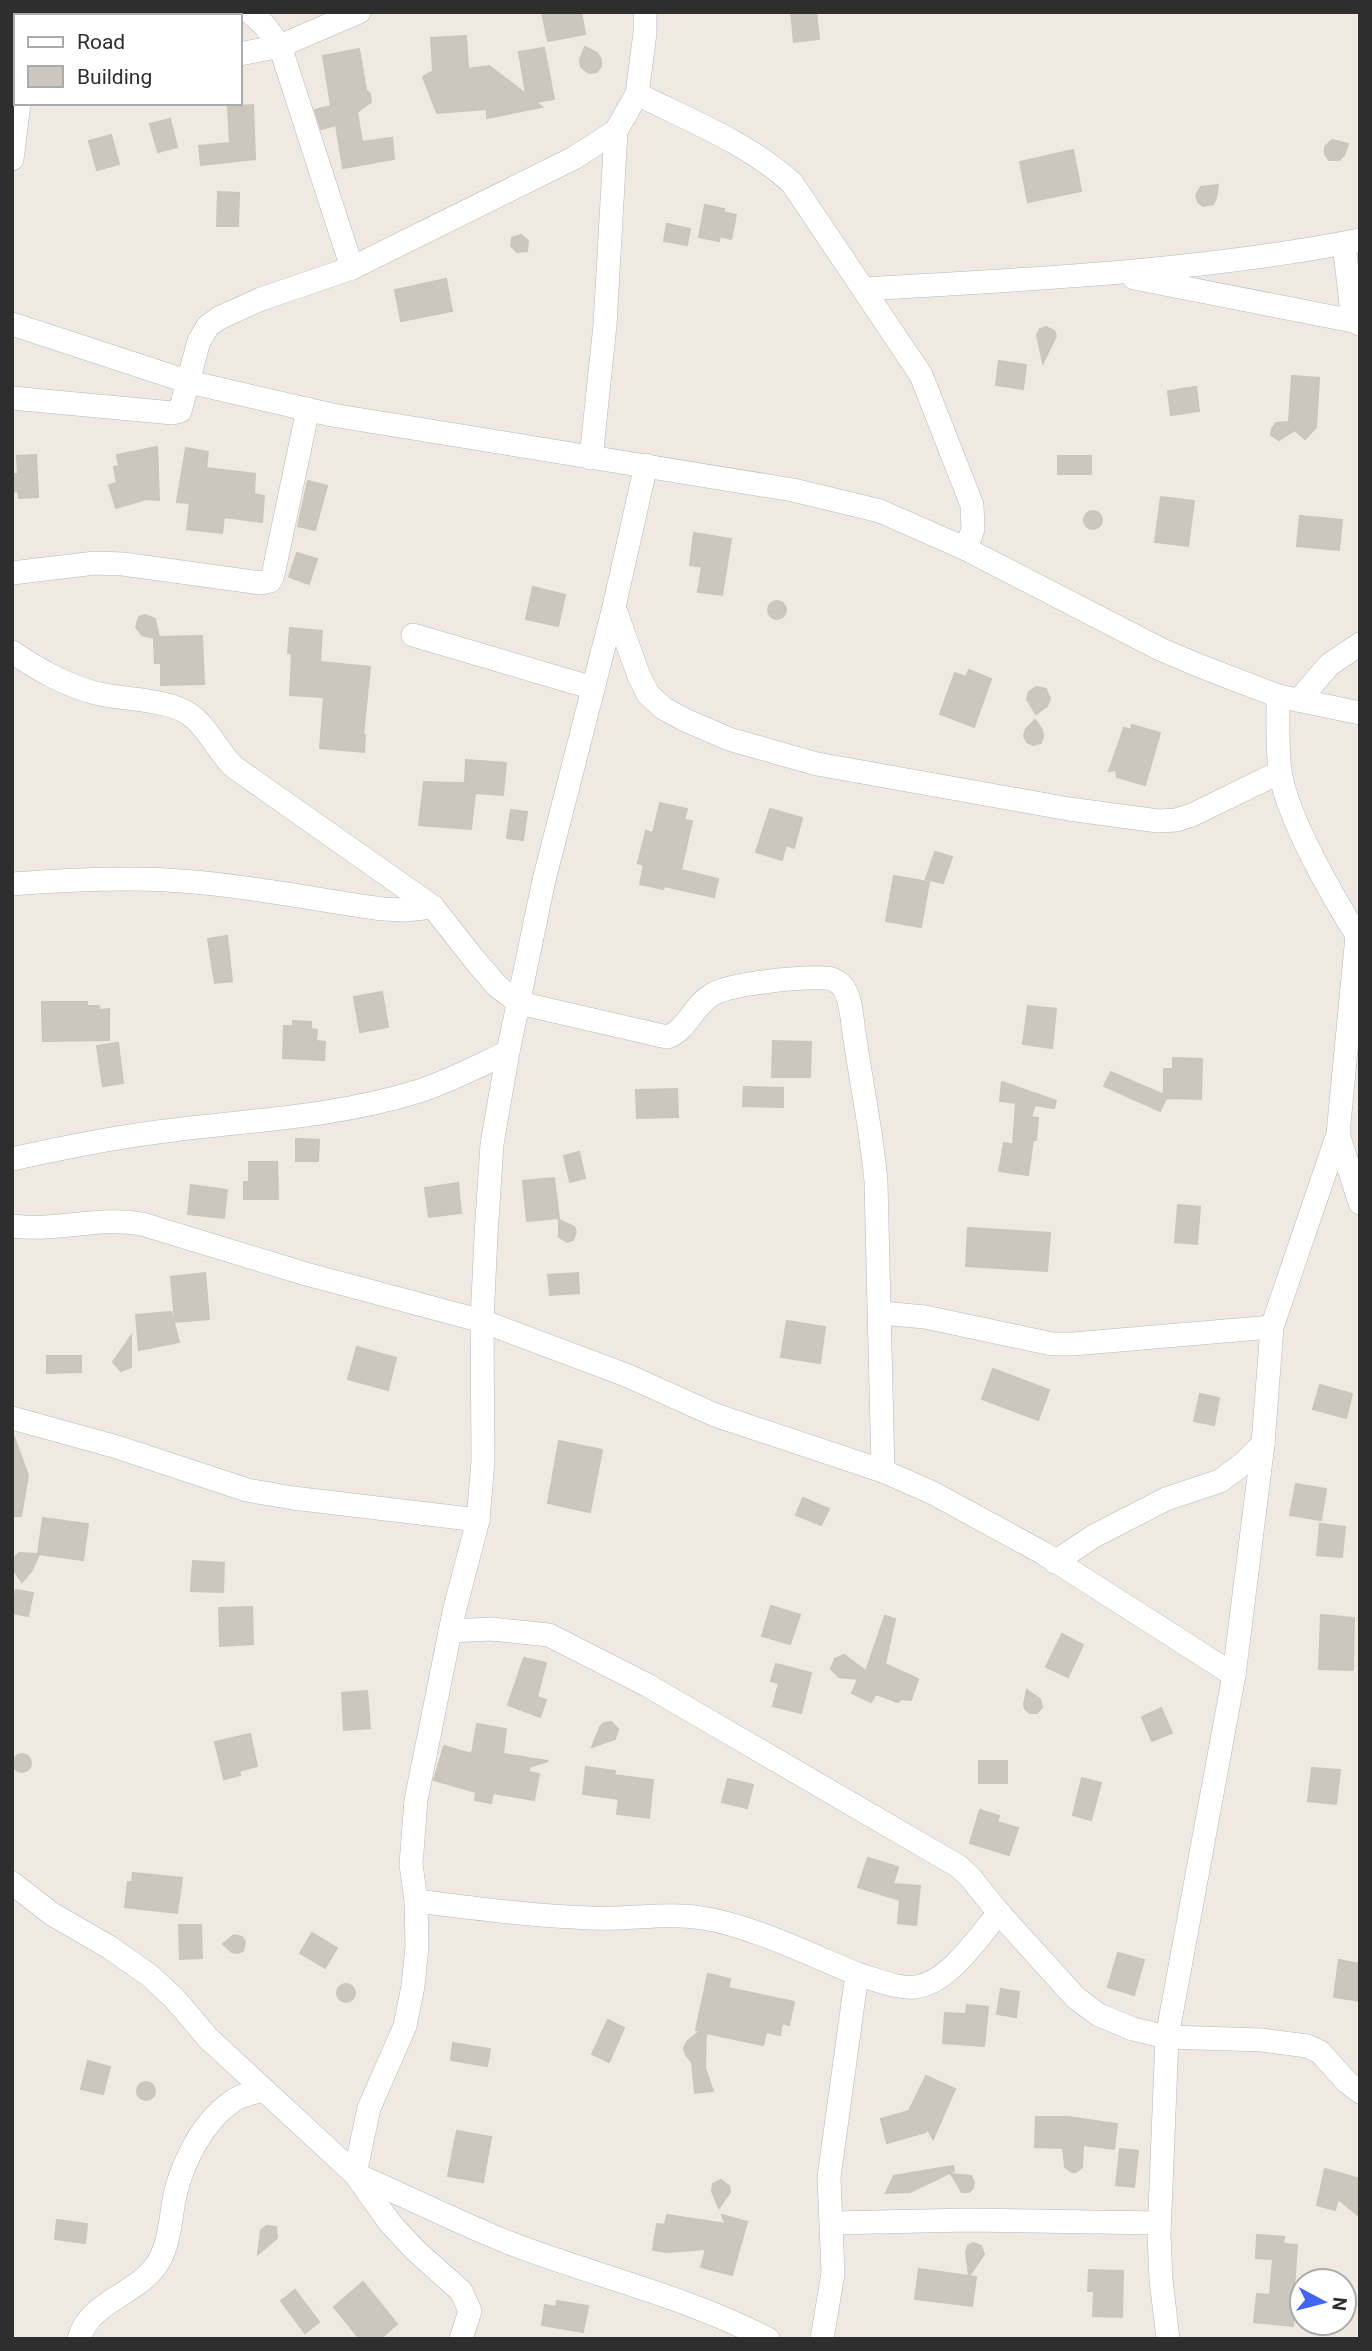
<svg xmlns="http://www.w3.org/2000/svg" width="1372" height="2351" font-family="Roboto,sans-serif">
	<rect width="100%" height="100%" fill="#efe9e1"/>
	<g fill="#cbc7bf" stroke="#cbc5ba" stroke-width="2">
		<polygon points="542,12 581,12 585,34 548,41"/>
		<polygon points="791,12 816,12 819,39 794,42"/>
		<polygon points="466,36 468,69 489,66 526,94 519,52 544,48 554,99 536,102 542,107 487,118 487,109 437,113 423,77 433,71 431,38"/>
		<polygon points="585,47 597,53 601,59 601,66 597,72 589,73 581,67 580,60"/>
		<polygon points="359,49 366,90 370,94 371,102 357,112 362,142 392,138 394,159 343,168 336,125 321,129 315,110 331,106 323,56"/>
		<polygon points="253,105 255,159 201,165 199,146 230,143 228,107"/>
		<polygon points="170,119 177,147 158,152 150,124"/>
		<polygon points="111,135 119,164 97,170 89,141"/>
		<polygon points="1332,140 1348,144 1344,155 1339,160 1329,160 1325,154 1325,147"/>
		<polygon points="1073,150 1081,191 1028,202 1020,162"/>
		<polygon points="1218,185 1216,198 1213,204 1203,206 1198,202 1196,195 1201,187"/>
		<polygon points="218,192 239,193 238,226 217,226"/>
		<polygon points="705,205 724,209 723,212 736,215 731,239 720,236 719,241 699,237"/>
		<polygon points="667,224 690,229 687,245 664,241"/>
		<polygon points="521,235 528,241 527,251 517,252 511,246 512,238"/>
		<polygon points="446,279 452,311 401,321 395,290"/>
		<polygon points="1046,327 1054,331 1056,336 1043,363 1037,335 1040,329"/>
		<polygon points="999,361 1026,365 1023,389 996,385"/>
		<polygon points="1292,376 1319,378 1316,427 1305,439 1295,430 1279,440 1271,435 1272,429 1276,423 1289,422"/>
		<polygon points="1196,387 1199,411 1171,415 1168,391"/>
		<polygon points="157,447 159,500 146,499 116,508 109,485 117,483 114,467 119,466 117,455"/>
		<polygon points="186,448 208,452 206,468 255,474 254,494 264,496 262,522 224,517 222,533 187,529 190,503 177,502"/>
		<polygon points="36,455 38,497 19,498 18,491 12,492 12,474 18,474 17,456"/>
		<rect x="1058" y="456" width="33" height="18"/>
		<polygon points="308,481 327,486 315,530 298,526"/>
		<polygon points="1161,497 1194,501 1188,546 1155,542"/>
		<circle cx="1093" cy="520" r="9"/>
		<polygon points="1300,516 1342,520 1339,550 1297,546"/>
		<polygon points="694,533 731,539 722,595 698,592 702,567 690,565"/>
		<polygon points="297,553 317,559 309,584 289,577"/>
		<polygon points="533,587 565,595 558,626 526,619"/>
		<circle cx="777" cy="610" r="9"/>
		<polygon points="145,615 155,619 159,637 202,636 204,684 161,685 161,663 155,663 154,638 142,635 136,627 139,617"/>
		<polygon points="290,628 322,631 320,662 370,667 363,735 365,735 364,752 320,748 324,697 290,695 292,654 288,653"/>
		<polygon points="969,670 991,679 974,727 940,714 955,673 966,677"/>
		<polygon points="1036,687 1046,689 1050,699 1047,706 1036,714 1027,699 1029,692"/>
		<polygon points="1035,720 1042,730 1043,736 1041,743 1033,745 1027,742 1024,736 1026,729"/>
		<polygon points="1132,725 1160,733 1145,785 1117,777 1116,770 1109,771 1124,728 1131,730"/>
		<polygon points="466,760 506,763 503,795 475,793 471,829 419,825 424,782 465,783"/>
		<polygon points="660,803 687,809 684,820 692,821 681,870 718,879 714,897 664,886 663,889 640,884 644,865 638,863 646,831 653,833"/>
		<polygon points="770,809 802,818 794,848 786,845 782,860 756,852"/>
		<polygon points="511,810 527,812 523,840 507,838"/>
		<polygon points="935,852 952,857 943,883 926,879"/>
		<polygon points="894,876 929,882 921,927 886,921"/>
		<polygon points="227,936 232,981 215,983 208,939"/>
		<polygon points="382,992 388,1027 360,1032 354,997"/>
		<polygon points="42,1002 87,1002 87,1006 99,1006 99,1010 109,1009 109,1040 43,1041"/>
		<polygon points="1028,1006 1056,1009 1052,1048 1023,1044"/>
		<polygon points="293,1021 311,1022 311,1029 317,1030 316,1041 325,1042 324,1060 283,1058 284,1026 293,1026"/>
		<polygon points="773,1041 811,1042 810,1077 772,1077"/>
		<polygon points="118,1043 123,1083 103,1086 97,1046"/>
		<polygon points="1173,1058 1202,1059 1201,1099 1166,1098 1160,1111 1104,1086 1111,1072 1164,1095 1164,1069 1173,1069"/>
		<polygon points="1002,1082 1056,1101 1054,1108 1035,1105 1031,1117 1038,1118 1036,1140 1033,1140 1028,1175 999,1171 1004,1143 1013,1145 1016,1103 1000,1101"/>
		<polygon points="744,1087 783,1088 783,1107 743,1106"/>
		<polygon points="677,1089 678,1117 637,1118 636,1090"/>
		<polygon points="296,1139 319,1140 318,1161 296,1161"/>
		<polygon points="579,1152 585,1178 570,1182 564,1156"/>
		<polygon points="249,1162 277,1162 278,1199 244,1199 244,1182 249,1182"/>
		<polygon points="554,1178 559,1218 527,1221 523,1181"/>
		<polygon points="458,1183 461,1213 429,1217 425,1188"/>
		<polygon points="191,1185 227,1190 224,1218 188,1214"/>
		<polygon points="1178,1205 1200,1207 1197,1244 1175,1242"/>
		<polygon points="559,1220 574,1227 576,1232 573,1240 567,1242 559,1237"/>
		<polygon points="968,1228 1050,1233 1047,1271 966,1266"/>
		<polygon points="205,1273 209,1319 175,1322 171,1277"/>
		<polygon points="578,1273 579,1293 550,1295 548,1275"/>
		<polygon points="171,1312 179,1342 139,1350 136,1315"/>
		<polygon points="787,1321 825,1327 820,1363 781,1357"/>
		<polygon points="131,1336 131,1367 121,1371 113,1362"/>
		<polygon points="357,1347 396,1358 388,1390 348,1379"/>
		<polygon points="47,1356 81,1356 81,1372 47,1373"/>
		<polygon points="993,1369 1049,1390 1038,1420 982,1399"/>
		<polygon points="1320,1385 1352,1394 1346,1418 1313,1409"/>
		<polygon points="1200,1394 1219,1398 1214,1425 1194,1421"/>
		<polygon points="12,1437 14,1437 28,1475 21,1516 12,1516"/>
		<polygon points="559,1441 602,1450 590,1512 548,1503"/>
		<polygon points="1296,1484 1326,1489 1321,1520 1290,1515"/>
		<polygon points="803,1498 829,1509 821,1525 796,1515"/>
		<polygon points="43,1518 88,1524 83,1560 39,1554 32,1570 22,1582 13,1569 12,1560 19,1553 38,1554"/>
		<polygon points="1320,1524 1345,1527 1342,1557 1317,1555"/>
		<polygon points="193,1561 224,1563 223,1592 191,1591"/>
		<polygon points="16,1590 33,1593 28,1616 12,1613"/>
		<polygon points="771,1606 800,1615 790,1644 762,1636"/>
		<polygon points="252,1607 253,1644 220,1646 219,1608"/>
		<polygon points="1321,1615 1354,1618 1353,1670 1319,1669"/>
		<polygon points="885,1616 895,1619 885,1664 918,1679 911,1700 901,1699 898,1702 876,1694 871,1702 852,1693 858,1679 839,1677 831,1669 835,1659 844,1655 866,1671"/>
		<polygon points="1062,1634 1083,1645 1068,1677 1046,1667"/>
		<polygon points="524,1658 546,1663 537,1697 546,1700 540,1717 508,1705"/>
		<polygon points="776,1664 811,1673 801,1713 773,1706 779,1683 771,1681"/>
		<polygon points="1027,1690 1040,1699 1042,1707 1037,1713 1030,1713 1025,1709 1024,1704"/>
		<polygon points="367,1691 370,1728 344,1730 342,1693"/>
		<polygon points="1161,1708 1172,1733 1152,1741 1142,1717"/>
		<polygon points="611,1722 618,1729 615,1739 592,1747 600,1727 604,1723"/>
		<polygon points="477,1724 506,1729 503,1754 548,1761 529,1767 529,1772 539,1774 534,1800 493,1793 491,1803 475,1800 476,1792 434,1780 444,1746 472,1754"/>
		<polygon points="250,1734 257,1766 239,1771 240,1775 224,1779 215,1742"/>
		<circle cx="22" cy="1763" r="9"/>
		<rect x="979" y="1761" width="28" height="22"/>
		<polygon points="586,1767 615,1771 614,1775 653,1780 649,1818 617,1814 619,1799 583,1794"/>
		<polygon points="1312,1768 1340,1770 1336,1804 1308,1801"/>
		<polygon points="1082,1778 1101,1783 1091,1820 1073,1815"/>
		<polygon points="728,1779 753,1785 747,1808 722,1802"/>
		<polygon points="980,1810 999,1816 997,1822 1018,1828 1009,1855 970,1843"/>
		<polygon points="868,1858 898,1867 893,1884 920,1886 916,1925 898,1923 900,1900 858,1887"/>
		<polygon points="133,1873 182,1878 177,1913 125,1907 128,1882 132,1882"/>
		<polygon points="179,1925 201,1925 202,1958 180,1959"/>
		<polygon points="312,1933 337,1948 325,1968 300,1953"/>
		<polygon points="234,1935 242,1937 245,1942 243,1951 238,1953 232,1952 223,1944"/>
		<polygon points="1118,1953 1144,1960 1134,1995 1108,1987"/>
		<polygon points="1339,1960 1360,1964 1360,2001 1334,1997"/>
		<polygon points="708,1974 730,1979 728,1988 794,2002 789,2025 782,2023 780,2035 766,2032 763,2045 706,2033 705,2068 713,2091 695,2093 692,2062 686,2055 684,2048 687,2042 700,2031 696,2030"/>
		<circle cx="346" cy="1993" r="9"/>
		<polygon points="1001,1989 1019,1992 1016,2017 997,2014"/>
		<polygon points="967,2005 988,2007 984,2046 943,2043 945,2013 966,2014"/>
		<polygon points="608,2020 624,2028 609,2062 592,2054"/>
		<polygon points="453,2043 490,2049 487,2066 451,2060"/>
		<polygon points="88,2061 110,2067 103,2094 81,2089"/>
		<polygon points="926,2076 955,2089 933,2139 926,2126 926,2132 887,2143 881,2119 909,2111"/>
		<circle cx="146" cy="2091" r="9"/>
		<polygon points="1036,2117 1068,2117 1117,2124 1114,2149 1083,2145 1082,2167 1076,2172 1072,2172 1065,2167 1063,2148 1035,2147"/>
		<polygon points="457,2131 491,2137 483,2182 448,2176"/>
		<polygon points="1120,2149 1138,2151 1134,2187 1116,2185"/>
		<polygon points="953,2166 954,2171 910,2192 886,2193 894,2176"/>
		<polygon points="1325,2169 1360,2179 1360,2217 1338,2199 1335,2210 1317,2205"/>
		<polygon points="951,2174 971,2176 974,2182 973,2188 969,2192 962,2192"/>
		<polygon points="721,2180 729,2186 730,2192 719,2208 712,2191 713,2184"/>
		<polygon points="667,2215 726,2224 722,2215 747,2222 732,2275 701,2267 706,2249 667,2252 653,2250 657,2224 665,2225"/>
		<polygon points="57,2220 87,2224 85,2243 55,2239"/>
		<polygon points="267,2226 276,2227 277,2238 258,2254 261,2230"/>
		<polygon points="1257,2235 1284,2237 1283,2244 1297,2245 1294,2289 1297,2289 1293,2326 1254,2322 1257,2294 1270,2295 1273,2259 1256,2258"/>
		<polygon points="973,2243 981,2246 984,2254 969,2276 966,2252 968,2246"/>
		<polygon points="919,2269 976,2277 972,2306 915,2299"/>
		<polygon points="1089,2270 1123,2271 1122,2317 1093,2316 1094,2291 1088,2291"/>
		<polygon points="363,2282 397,2324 380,2339 360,2339 334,2307"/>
		<polygon points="295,2290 319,2322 305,2333 281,2301"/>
		<polygon points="557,2301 588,2306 583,2332 542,2325 545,2305 556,2307"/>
	</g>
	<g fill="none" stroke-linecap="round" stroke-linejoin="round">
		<g stroke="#b4b7c1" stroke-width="24">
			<g id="minor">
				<polyline points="250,12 265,26 280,46 352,268"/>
				<polyline points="113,16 113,12"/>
				<polyline points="240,54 280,46 359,12"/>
				<path d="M637 94C689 120 748 143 792 183L921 375 972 505 973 529 966 549"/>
				<polyline points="12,159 19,103"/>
				<polyline points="1344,244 1353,321"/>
				<polyline points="1134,278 1353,321 1360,324"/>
				<path d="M865 289C1030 279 1197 272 1360 240"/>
				<polyline points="12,324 189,382 332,415 793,490 880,511 966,549 1160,649 1200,666 1278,696 1360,713"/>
				<polyline points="12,398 173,413 180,411 199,341 208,326 219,318 261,299 352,268 574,158 616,131 637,94 645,33 645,12"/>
				<polyline points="591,458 605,325 616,131"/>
				<polyline points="12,573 95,563 123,564 261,583 270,581 273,575 308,409"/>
				<polyline points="614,607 639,676 648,694 663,708 685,720 729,739 817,764 1069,809 1158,821 1176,820 1192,815 1280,772"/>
				<polyline points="413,635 593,688"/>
				<path d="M12 652C39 670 68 687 100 694 126 700 167 699 189 714 208 727 217 751 234 767L433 907 474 959 497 986 519 1003 667 1037C688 1030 693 1005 713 994 734 983 799 977 824 978 831 978 838 981 843 987 852 999 852 1024 855 1039 862 1087 872 1134 876 1182L883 1471"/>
				<path d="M1278 696C1278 721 1277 747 1280 771 1287 818 1334 899 1360 940"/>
				<polyline points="1299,700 1329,665 1360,644"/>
				<path d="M12 884C64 880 115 877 167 880 239 884 312 899 383 909L405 910 433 907"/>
				<polyline points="1338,1134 1360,1203"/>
				<path d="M12 1159C66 1147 120 1136 174 1130 255 1120 338 1116 416 1092 448 1082 478 1066 508 1052"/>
				<path d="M12 1226C56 1232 98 1216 142 1224L306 1274 482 1321 626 1375 715 1415 883 1471 933 1493 1043 1553 1234 1675"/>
				<polyline points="881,1313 925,1317 1052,1344 1073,1344 1272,1327"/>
				<polyline points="12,1418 117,1447 247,1490 293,1498 478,1520"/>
				<polyline points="1055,1562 1094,1536 1166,1499 1220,1481 1244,1463 1263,1444"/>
				<polyline points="450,1631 491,1629 549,1635 647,1685 958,1866 970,1877 999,1913 1076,1998 1099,2015 1133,2029 1167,2037 1262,2040 1307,2046 1320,2052 1347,2082 1360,2092"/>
				<polyline points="12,1883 52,1914 109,1947 149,1975 174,1998 208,2038 355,2174 390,2223 415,2250 461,2291 470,2311 461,2339"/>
				<path d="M416 1901C474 1908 532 1916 590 1918 628 1920 665 1912 702 1918 750 1925 811 1955 857 1974"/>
				<polyline points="355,2174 369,2108 405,2026 413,1986 417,1947 416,1901 411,1864 416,1800 454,1612 478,1520 483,1461 482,1321 486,1235 492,1144 508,1052 544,880 614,607 646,465"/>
				<path d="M355 2174C408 2197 459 2223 512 2244 598 2277 685 2296 768 2339"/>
				<polyline points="833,2223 968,2220 1159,2223"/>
				<path d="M79 2339C88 2303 134 2295 155 2267 170 2247 170 2219 175 2195 183 2161 203 2121 233 2101 241 2095 253 2093 263 2090"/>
				<path d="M822 2339 833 2273 829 2177 857 1974C875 1979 897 1989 915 1987 949 1983 978 1937 999 1913"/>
				<polyline points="1168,2339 1161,2280 1159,2236 1167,2037 1234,1675 1263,1444 1272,1327 1338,1134 1357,936"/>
			</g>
		</g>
		<use href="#minor" stroke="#fff" stroke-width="23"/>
	</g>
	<rect width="1372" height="2351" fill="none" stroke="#2e2e2e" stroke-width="28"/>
	<rect x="14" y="14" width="228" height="91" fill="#ffffff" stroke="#ababab" stroke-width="2"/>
	<rect x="28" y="37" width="35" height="10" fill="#ffffff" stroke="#ababab" stroke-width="2"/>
	<text x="77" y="49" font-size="21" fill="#2e2e2e">Road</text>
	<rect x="28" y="66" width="35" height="21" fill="#cbc7bf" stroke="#ababab" stroke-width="2"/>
	<text x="77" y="84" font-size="21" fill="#2e2e2e">Building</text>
	<g transform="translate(1323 2302) rotate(97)"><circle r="33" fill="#ffffff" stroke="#ababab" stroke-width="2"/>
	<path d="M0-5L12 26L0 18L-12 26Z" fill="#4264fb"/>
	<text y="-10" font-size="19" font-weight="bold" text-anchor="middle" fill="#2e2e2e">N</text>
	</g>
</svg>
